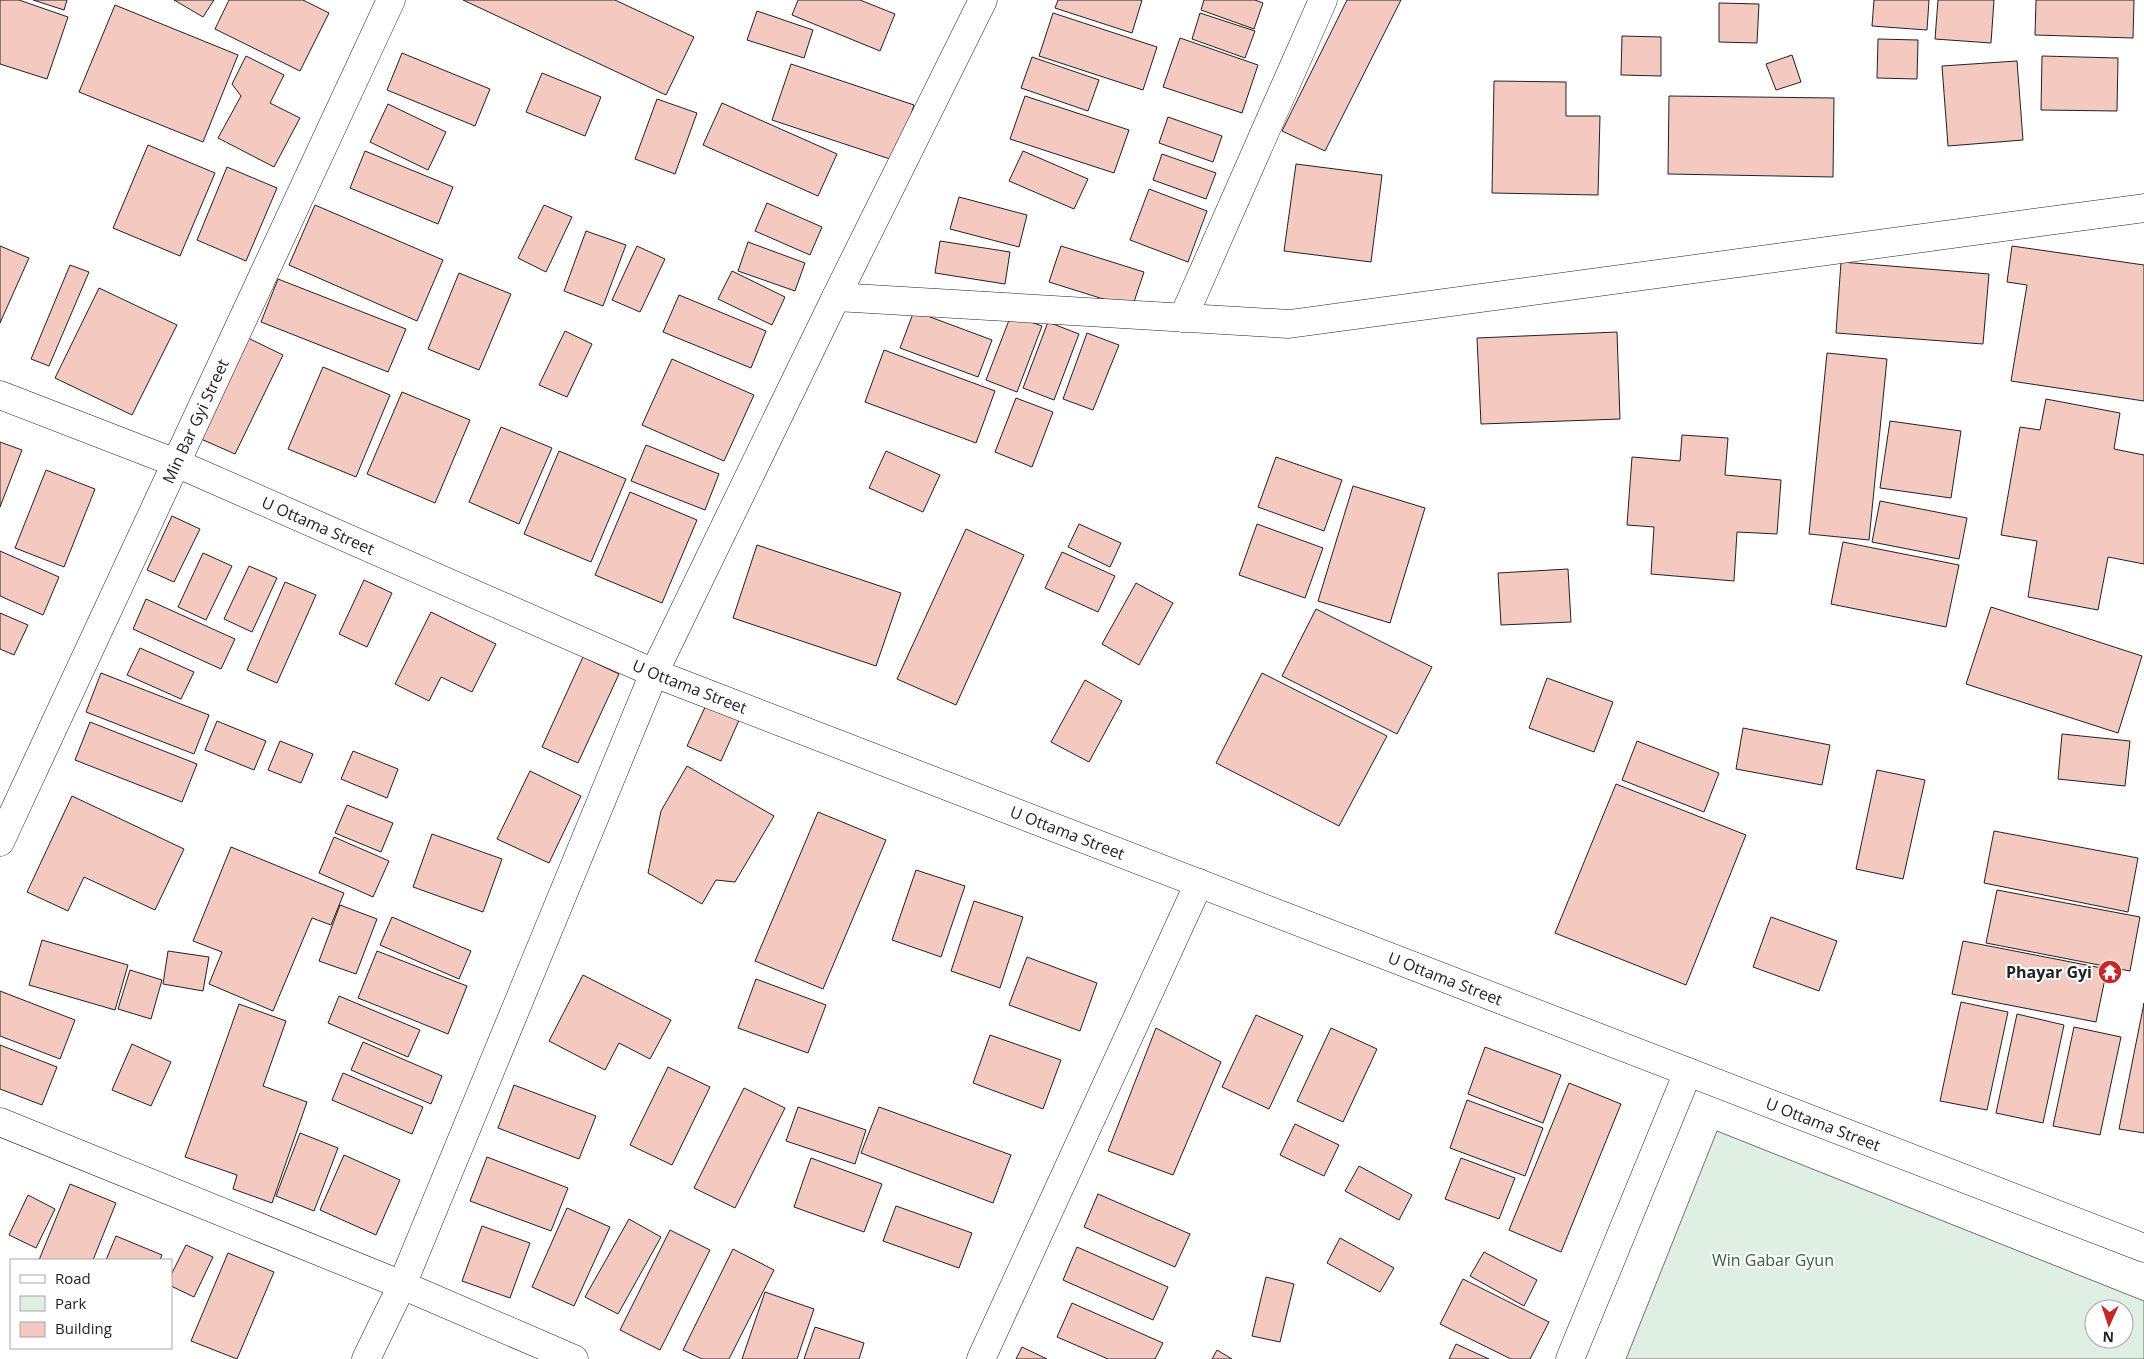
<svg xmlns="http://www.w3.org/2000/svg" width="2144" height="1359" font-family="'Open Sans',sans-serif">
	<rect width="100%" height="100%" fill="#fff"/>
	<path fill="#e0efe3" stroke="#6f6f6f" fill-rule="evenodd" d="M1717 1131 2144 1301V1359H1626ZM2094 1309H2124V1339H2094Z"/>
	<g fill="#f3c9c0" stroke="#222">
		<polygon points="0,0 19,0 68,17 47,79 0,64"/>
		<polygon points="33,0 67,0 64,10"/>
		<polygon points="174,0 214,0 203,17"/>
		<polygon points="229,0 303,0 329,13 300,71 215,29"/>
		<polygon points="463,0 615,0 694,37 666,95"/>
		<polygon points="798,0 860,0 895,14 880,51 792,15"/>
		<polygon points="1058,0 1142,0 1132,33 1055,8"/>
		<polygon points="1204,0 1255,0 1263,3 1254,29 1201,10"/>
		<polygon points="1347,0 1401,0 1325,151 1282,131"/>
		<polygon points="1874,0 1929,0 1927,30 1872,26"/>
		<polygon points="1938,0 1994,0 1991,43 1935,39"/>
		<polygon points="2036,0 2134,0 2133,38 2035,35"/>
		<polygon points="1719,3 1759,4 1757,43 1719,42"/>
		<polygon points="115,5 238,55 203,142 79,92"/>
		<polygon points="757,11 813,30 804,58 747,40"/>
		<polygon points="1053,13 1157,47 1143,90 1039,56"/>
		<polygon points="1200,13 1255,31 1245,58 1192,39"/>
		<polygon points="1622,36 1661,37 1661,76 1621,75"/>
		<polygon points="1180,38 1258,65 1242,113 1163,87"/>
		<polygon points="1878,39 1918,40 1917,79 1877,78"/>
		<polygon points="402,53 490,89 475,126 387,90"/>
		<polygon points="1792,55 1801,82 1776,90 1766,64"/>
		<polygon points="246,56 284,75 270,103 300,118 274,167 218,138 241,96 232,84"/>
		<polygon points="2042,56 2118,58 2117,111 2041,110"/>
		<polygon points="1032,57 1099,80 1088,111 1021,88"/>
		<polygon points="2017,61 2023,140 1948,146 1942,66"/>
		<polygon points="791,64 914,105 896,161 772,120"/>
		<polygon points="542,73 601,97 585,136 526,112"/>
		<polygon points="1494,81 1566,82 1566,116 1600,116 1598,195 1492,193"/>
		<polygon points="1025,96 1129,130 1114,173 1010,139"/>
		<polygon points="1669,96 1834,98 1833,177 1668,174"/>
		<polygon points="657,99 697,113 675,174 635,159"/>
		<polygon points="722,103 837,154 818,196 703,145"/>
		<polygon points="388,104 446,132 428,170 370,142"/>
		<polygon points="1168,117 1222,136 1213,162 1159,143"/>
		<polygon points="148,145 215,173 180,256 113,228"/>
		<polygon points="365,151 453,187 438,224 350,188"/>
		<polygon points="1023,151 1088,179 1074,209 1009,181"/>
		<polygon points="1162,154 1216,173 1206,199 1153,180"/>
		<polygon points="1296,164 1382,175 1371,262 1284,251"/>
		<polygon points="227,167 277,188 246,261 197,240"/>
		<polygon points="1149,189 1207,211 1188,262 1130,240"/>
		<polygon points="959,197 1027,215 1019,247 950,229"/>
		<polygon points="767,203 822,227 810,255 755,231"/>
		<polygon points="315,205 443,260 417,321 289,265"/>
		<polygon points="544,205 572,217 546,272 518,258"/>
		<polygon points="586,231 626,245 603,306 564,291"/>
		<polygon points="940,241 1010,252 1005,284 935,273"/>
		<polygon points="748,242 805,263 795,291 738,271"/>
		<polygon points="0,246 29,258 0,323"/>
		<polygon points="637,246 665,259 640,312 612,300"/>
		<polygon points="1061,246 1144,272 1132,308 1049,282"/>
		<polygon points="2012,246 2144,265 2144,401 2011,381 2027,285 2007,282"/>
		<polygon points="1841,262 1989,274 1983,344 1836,333"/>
		<polygon points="70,265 89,272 49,366 31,359"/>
		<polygon points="732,271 785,297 772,325 718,299"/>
		<polygon points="459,273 511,294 479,370 428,349"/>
		<polygon points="278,279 406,329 388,372 261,322"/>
		<polygon points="99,288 177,325 132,415 55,378"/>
		<polygon points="679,295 766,331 751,368 663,332"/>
		<polygon points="914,311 992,340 978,377 900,348"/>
		<polygon points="1011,315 1042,326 1017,392 986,380"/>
		<polygon points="1048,322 1079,334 1054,400 1023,388"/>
		<polygon points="565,331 592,344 567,397 539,385"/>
		<polygon points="1617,332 1620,419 1481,424 1477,338"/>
		<polygon points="1087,333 1119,345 1093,410 1063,399"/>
		<polygon points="248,338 283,355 235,454 201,439"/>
		<polygon points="884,350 995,391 976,443 865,402"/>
		<polygon points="1827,353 1887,359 1869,540 1809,534"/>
		<polygon points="672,359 754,395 724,461 642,425"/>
		<polygon points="323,367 390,395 356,477 288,449"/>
		<polygon points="402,392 470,420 435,503 367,474"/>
		<polygon points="1016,398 1053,412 1032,467 995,452"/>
		<polygon points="2046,399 2120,413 2114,449 2144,455 2144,564 2108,557 2098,610 2028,597 2037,541 2001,535 2020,427 2040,430"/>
		<polygon points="1890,421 1961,431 1951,498 1880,488"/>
		<polygon points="501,427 552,448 519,524 469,502"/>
		<polygon points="1682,435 1728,438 1725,475 1781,480 1777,534 1737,532 1734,581 1651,574 1654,527 1627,525 1632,457 1680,461"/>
		<polygon points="0,442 22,450 0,507"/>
		<polygon points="646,445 719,474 705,510 631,481"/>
		<polygon points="559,451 626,479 591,562 524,534"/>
		<polygon points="886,451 940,475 923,512 869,488"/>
		<polygon points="1276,457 1342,480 1324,531 1258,507"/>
		<polygon points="46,470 95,489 64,567 15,548"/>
		<polygon points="1353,486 1425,508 1390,623 1318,601"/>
		<polygon points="630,492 697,520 662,603 595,575"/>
		<polygon points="1880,501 1967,518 1959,559 1872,542"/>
		<polygon points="172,516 200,529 174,582 147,570"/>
		<polygon points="1079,524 1121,543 1110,567 1068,547"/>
		<polygon points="1257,524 1323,548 1305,598 1239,575"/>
		<polygon points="966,529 1024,555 956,705 897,679"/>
		<polygon points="1843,542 1959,565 1946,627 1831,604"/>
		<polygon points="757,545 901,593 876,666 733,618"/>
		<polygon points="0,551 59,577 43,615 0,596"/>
		<polygon points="1062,552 1115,576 1098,612 1045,588"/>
		<polygon points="203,553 232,566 206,620 178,607"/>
		<polygon points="249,566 277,578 252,632 224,619"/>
		<polygon points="1568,569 1571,622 1501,625 1498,573"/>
		<polygon points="364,580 392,593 367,647 339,634"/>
		<polygon points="285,582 316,595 277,683 247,670"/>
		<polygon points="1136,583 1173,603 1139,665 1102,644"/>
		<polygon points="146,599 235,639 221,669 133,629"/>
		<polygon points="1991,607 2142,656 2118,733 1966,684"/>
		<polygon points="1316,609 1432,667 1397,734 1282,676"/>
		<polygon points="431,612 496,644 472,692 441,677 429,701 395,684"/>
		<polygon points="0,613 28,625 14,655 0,649"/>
		<polygon points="140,648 194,672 181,699 127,675"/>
		<polygon points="583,657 619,674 578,763 542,747"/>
		<polygon points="101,673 209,715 194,754 86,712"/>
		<polygon points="1262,673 1387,736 1339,826 1216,763"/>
		<polygon points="1547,678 1613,702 1594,752 1529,728"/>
		<polygon points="1085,680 1122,701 1089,762 1051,742"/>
		<polygon points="707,703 740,718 721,761 687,746"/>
		<polygon points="217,721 266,741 254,770 205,750"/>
		<polygon points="90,722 197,764 182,802 75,760"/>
		<polygon points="1743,728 1830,745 1822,785 1736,769"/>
		<polygon points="2062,734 2130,741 2125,786 2058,779"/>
		<polygon points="280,741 313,754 301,783 268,770"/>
		<polygon points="1637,741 1719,773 1704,812 1622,780"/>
		<polygon points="353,751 398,769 387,798 341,779"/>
		<polygon points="687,766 774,816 735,882 716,880 702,904 648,873 661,811"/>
		<polygon points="1877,770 1925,780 1903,879 1856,869"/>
		<polygon points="530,771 581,796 549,863 497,839"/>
		<polygon points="1616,784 1746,835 1686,985 1555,933"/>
		<polygon points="72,796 184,849 155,910 84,877 68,911 27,892"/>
		<polygon points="347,805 393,823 381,852 335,833"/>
		<polygon points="818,812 886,840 823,989 755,961"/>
		<polygon points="1994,831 2138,858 2128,912 1984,883"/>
		<polygon points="432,834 502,859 483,912 413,887"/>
		<polygon points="334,837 389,861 373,897 319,873"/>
		<polygon points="231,847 344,893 331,925 312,918 273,1011 209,984 222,952 193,941"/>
		<polygon points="916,870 965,886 941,957 892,940"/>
		<polygon points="1997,890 2140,917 2130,971 1986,943"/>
		<polygon points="974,901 1023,917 1000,988 951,971"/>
		<polygon points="340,905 377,919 356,974 319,961"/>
		<polygon points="392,917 471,951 459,979 380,945"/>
		<polygon points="1771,917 1837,941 1819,991 1753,967"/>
		<polygon points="42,940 128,965 115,1010 29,985"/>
		<polygon points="1963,941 2107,969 2096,1022 1952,994"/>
		<polygon points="168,951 209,957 203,991 163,984"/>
		<polygon points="377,951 467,986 448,1034 358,998"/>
		<polygon points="1027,957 1097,983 1080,1031 1009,1005"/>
		<polygon points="130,970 162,980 151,1019 118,1009"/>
		<polygon points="583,975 671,1020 650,1059 619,1043 605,1070 549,1041"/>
		<polygon points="756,979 826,1005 808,1053 738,1028"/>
		<polygon points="0,991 75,1020 60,1059 0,1036"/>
		<polygon points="339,996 420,1030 408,1057 328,1023"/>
		<polygon points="1961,1002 2008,1012 1987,1110 1940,1101"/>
		<polygon points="2144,1003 2144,1133 2119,1129"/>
		<polygon points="239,1004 286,1021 263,1086 307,1102 272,1203 233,1189 237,1175 185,1157"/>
		<polygon points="2017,1014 2064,1025 2043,1123 1996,1113"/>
		<polygon points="1256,1015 1303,1036 1269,1109 1222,1087"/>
		<polygon points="2074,1027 2121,1037 2100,1135 2053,1126"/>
		<polygon points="1156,1028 1221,1062 1173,1175 1108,1151"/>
		<polygon points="1331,1028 1377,1049 1343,1122 1297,1101"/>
		<polygon points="990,1035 1061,1060 1043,1109 973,1083"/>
		<polygon points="363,1042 442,1076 431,1104 351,1070"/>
		<polygon points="132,1044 171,1062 151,1106 112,1090"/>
		<polygon points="0,1045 57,1067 42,1105 0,1089"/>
		<polygon points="1485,1047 1561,1075 1543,1123 1468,1094"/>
		<polygon points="668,1067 710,1087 672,1165 630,1145"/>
		<polygon points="343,1073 423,1107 412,1134 332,1100"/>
		<polygon points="1569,1083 1621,1104 1561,1252 1509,1230"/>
		<polygon points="514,1085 596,1116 579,1159 498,1128"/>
		<polygon points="744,1088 785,1108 735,1208 694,1188"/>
		<polygon points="1467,1100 1543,1128 1525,1176 1450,1148"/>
		<polygon points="798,1107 866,1130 855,1164 786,1141"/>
		<polygon points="879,1107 1011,1155 993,1203 861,1153"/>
		<polygon points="1295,1124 1339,1145 1324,1176 1280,1155"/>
		<polygon points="300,1133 338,1148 314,1211 276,1196"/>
		<polygon points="344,1155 400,1180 376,1235 320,1210"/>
		<polygon points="487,1157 568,1188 551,1231 470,1201"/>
		<polygon points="811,1158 882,1184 864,1232 794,1207"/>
		<polygon points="1461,1158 1515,1178 1499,1219 1445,1199"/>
		<polygon points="1359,1166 1412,1195 1399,1220 1345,1191"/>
		<polygon points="70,1184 116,1203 93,1260 39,1260"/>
		<polygon points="1098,1194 1190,1234 1175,1267 1084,1227"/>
		<polygon points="28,1195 55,1209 36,1248 9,1235"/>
		<polygon points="896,1206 972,1233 959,1268 883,1241"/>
		<polygon points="567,1208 610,1227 574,1306 532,1287"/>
		<polygon points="629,1219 661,1237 618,1314 585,1297"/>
		<polygon points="482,1226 530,1243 510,1298 462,1281"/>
		<polygon points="670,1230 710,1250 660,1350 620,1330"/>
		<polygon points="116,1236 162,1255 160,1260 106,1260"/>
		<polygon points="1340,1238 1394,1268 1380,1292 1327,1263"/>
		<polygon points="186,1245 213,1257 194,1297 171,1286 171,1275"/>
		<polygon points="1077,1247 1168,1287 1153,1320 1063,1280"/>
		<polygon points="733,1249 774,1270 729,1359 702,1359 683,1350"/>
		<polygon points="1484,1252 1537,1280 1524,1306 1470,1276"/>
		<polygon points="228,1253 274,1272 237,1359 191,1341"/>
		<polygon points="1266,1277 1294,1284 1280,1342 1252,1336"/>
		<polygon points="1463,1279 1549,1322 1530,1359 1511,1359 1440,1324"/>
		<polygon points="765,1292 814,1309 797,1359 742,1359"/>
		<polygon points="1072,1303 1163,1343 1155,1359 1108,1359 1057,1337"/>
		<polygon points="815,1327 864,1343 859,1359 804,1359"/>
		<polygon points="1456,1344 1489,1359 1449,1359"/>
		<polygon points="1022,1347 1047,1359 1016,1359"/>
		<polygon points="1217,1350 1232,1359 1212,1359"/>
	</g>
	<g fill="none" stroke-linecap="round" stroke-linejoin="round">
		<g stroke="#222" stroke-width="29">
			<g id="minor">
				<polyline points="836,297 1289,324 2144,208"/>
				<polyline points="1183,318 1323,0"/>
				<path id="s1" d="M0 395 176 463 654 673 2144 1248"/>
				<path id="s2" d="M0 842 391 0"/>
				<polyline points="0,1122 402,1285 574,1359"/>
				<polyline points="366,1359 402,1285 654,673 836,297 983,0"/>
				<polyline points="981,1359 1199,883"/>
				<polyline points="1570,1359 1688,1072"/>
			</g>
		</g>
		<use href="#minor" stroke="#fff" stroke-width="28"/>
	</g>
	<defs>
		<g id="temple-disc" transform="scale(1.25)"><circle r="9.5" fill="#c62828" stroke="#fff"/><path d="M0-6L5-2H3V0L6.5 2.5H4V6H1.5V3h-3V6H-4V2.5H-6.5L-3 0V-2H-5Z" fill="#fff"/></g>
	</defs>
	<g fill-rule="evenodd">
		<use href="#temple-disc" x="2110" y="972"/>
	</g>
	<g text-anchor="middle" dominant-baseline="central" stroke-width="4" stroke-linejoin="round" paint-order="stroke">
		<g font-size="16" fill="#222" stroke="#fff">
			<text stroke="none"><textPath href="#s2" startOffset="464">Min Bar Gyi Street</textPath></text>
			<text stroke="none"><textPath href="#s1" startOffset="344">U Ottama Street</textPath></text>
			<text stroke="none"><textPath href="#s1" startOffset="749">U Ottama Street</textPath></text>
			<text stroke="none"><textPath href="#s1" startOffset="1154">U Ottama Street</textPath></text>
			<text stroke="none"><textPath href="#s1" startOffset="1559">U Ottama Street</textPath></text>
			<text stroke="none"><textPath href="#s1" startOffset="1964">U Ottama Street</textPath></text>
		</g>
		<g font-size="16" font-weight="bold" fill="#222" stroke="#fff" text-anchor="end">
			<text x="2092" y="972">Phayar Gyi</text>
		</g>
		<g font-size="16" fill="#2f5e38" stroke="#fff">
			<text x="1773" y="1260">Win Gabar Gyun</text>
		</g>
	</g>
	<rect x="10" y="1259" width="162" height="90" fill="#ffffff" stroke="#a7a7a7"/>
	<rect x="20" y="1275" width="25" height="8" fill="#ffffff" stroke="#a7a7a7"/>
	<text x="55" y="1284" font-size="15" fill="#222222">Road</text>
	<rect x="20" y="1296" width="25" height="15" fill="#e0efe3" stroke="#a7a7a7"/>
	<text x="55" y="1309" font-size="15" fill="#222222">Park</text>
	<rect x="20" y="1322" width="25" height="15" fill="#f3c9c0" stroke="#a7a7a7"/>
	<text x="55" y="1334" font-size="15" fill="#222222">Building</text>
	<g transform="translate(2109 1324) rotate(183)"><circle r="24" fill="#ffffff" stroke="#a7a7a7"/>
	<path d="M0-4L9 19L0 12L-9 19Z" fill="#c62828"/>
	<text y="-8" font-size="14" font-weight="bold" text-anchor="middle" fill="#222222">N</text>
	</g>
</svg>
